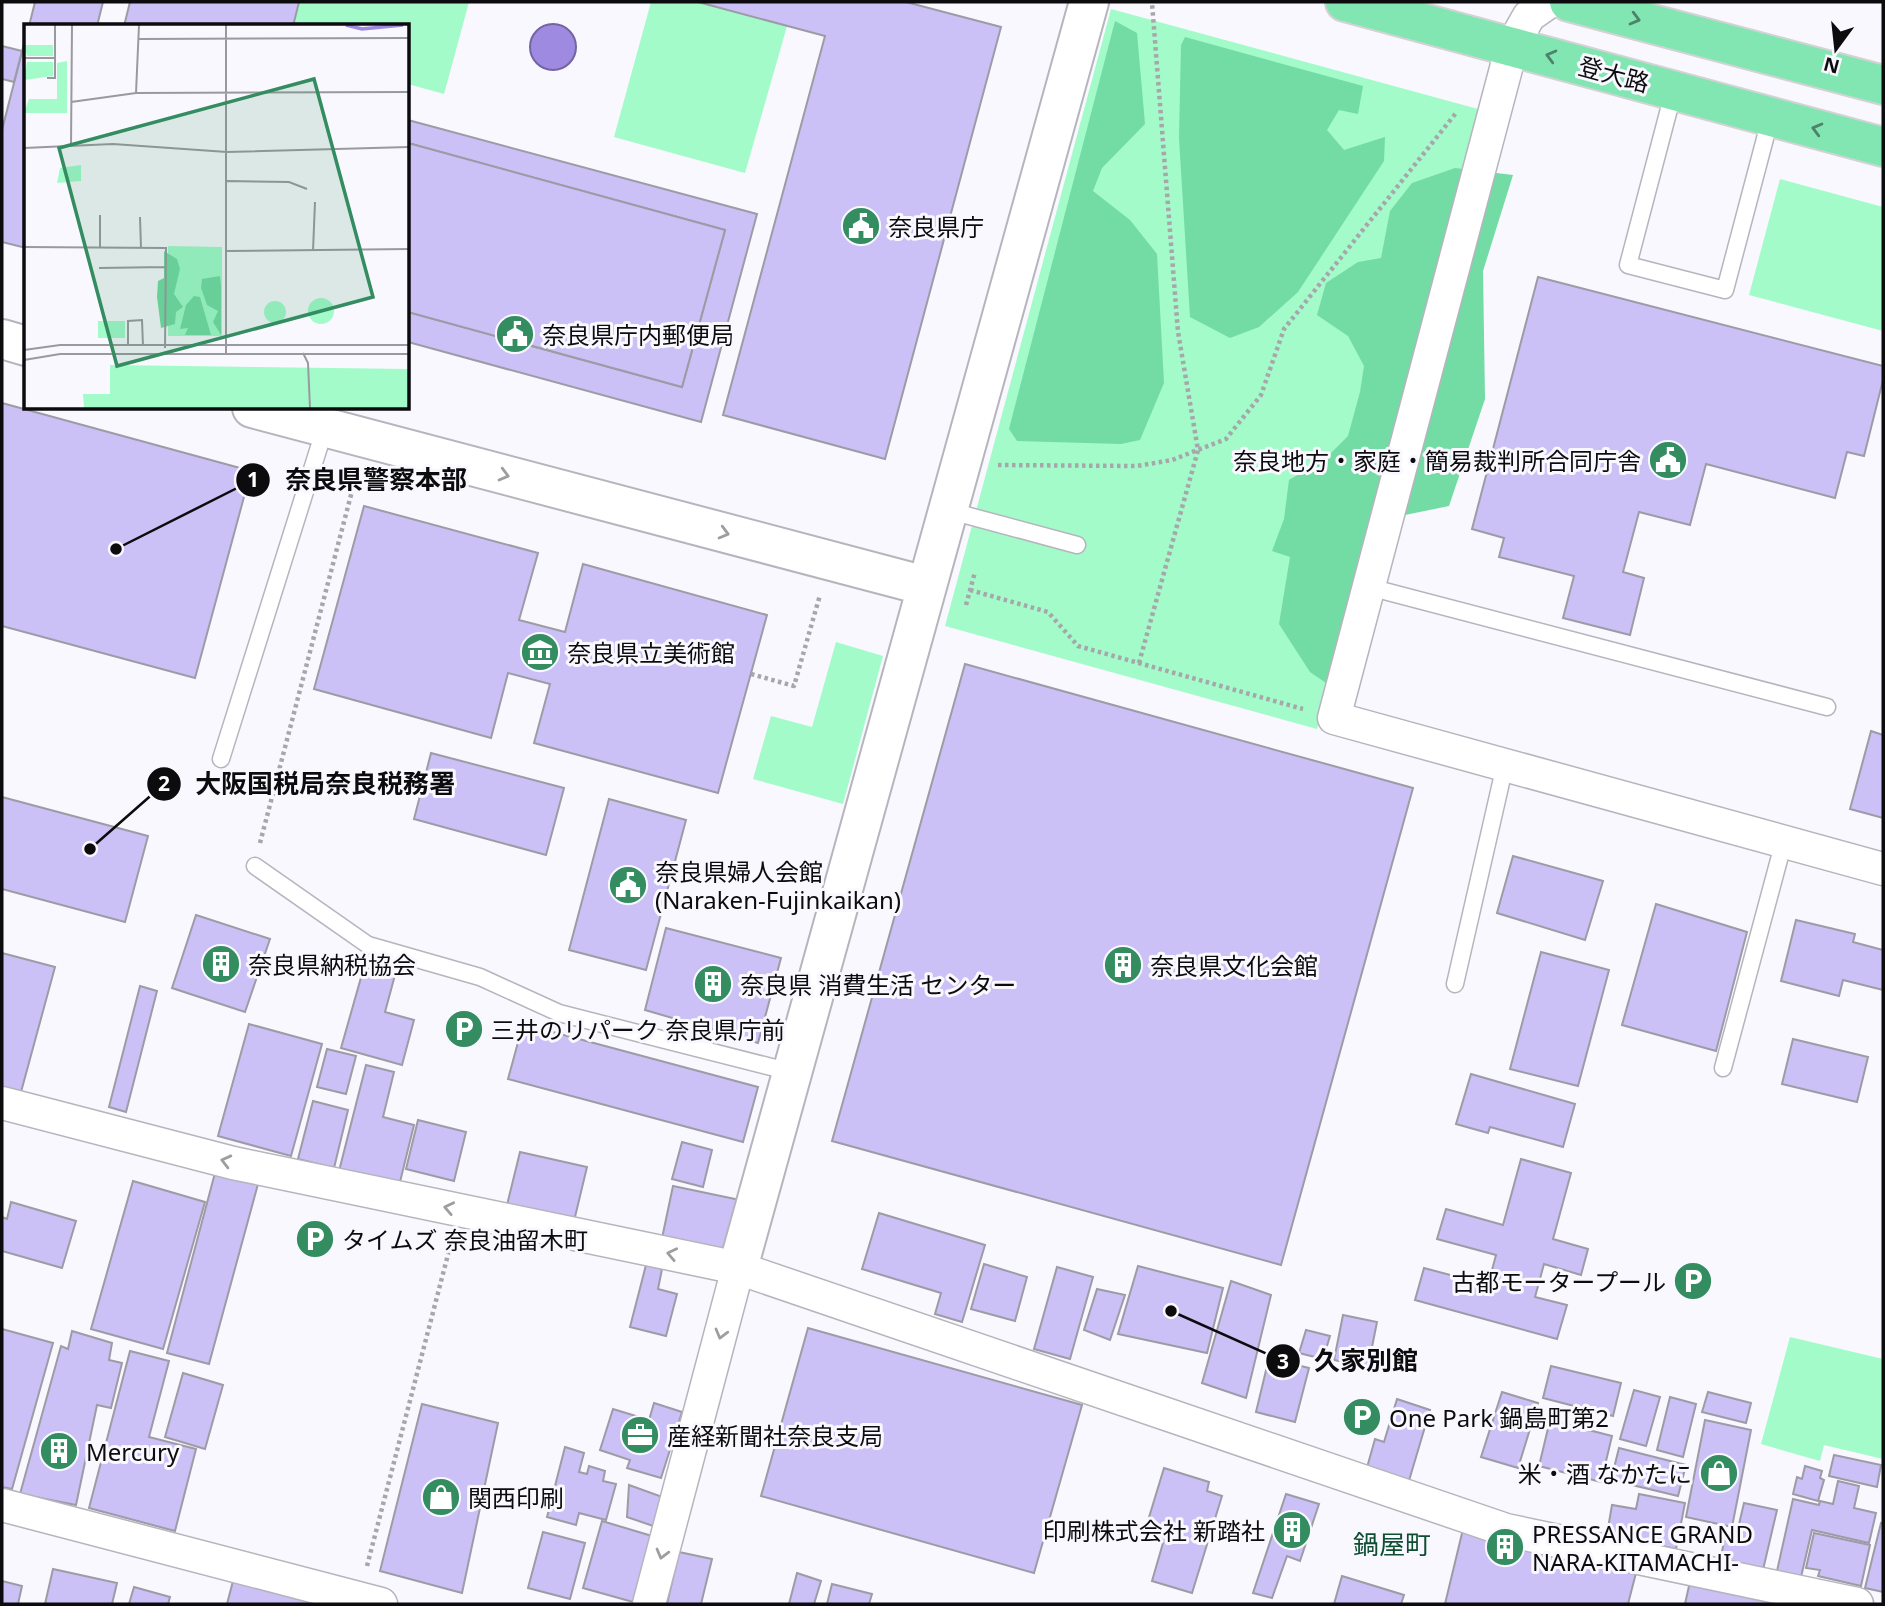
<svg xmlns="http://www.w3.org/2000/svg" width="1885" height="1606" font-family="'Noto Sans','Noto Sans JP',sans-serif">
	<rect width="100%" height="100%" fill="#f9f8fe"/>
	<g fill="#a2fbc9">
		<polygon points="299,2 469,2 444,94 408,84 408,26 293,26"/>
		<polygon points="651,2 698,2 787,26 745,173 614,137"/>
		<polygon points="1111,9 1478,109 1317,729 945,626"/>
		<polygon points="1780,179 1883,207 1883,331 1749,295"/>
		<polygon points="836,642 883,656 843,804 753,779 771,716 812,727"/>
		<polygon points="1790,1337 1883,1359 1883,1459 1824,1445 1820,1461 1761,1444"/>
	</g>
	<g fill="#73dba4">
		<polygon points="1115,21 1137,33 1145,124 1102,168 1093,191 1130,220 1157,254 1164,383 1140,440 1121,444 1017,441 1009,429"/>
		<polygon points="1185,37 1363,86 1358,114 1339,110 1327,130 1344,150 1385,137 1384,161 1298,292 1259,327 1230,338 1190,317 1179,138 1181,45"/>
		<polygon points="1455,168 1513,175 1483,271 1485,399 1449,506 1405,515 1354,702 1310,672 1279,624 1290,557 1272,551 1284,519 1289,480 1326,458 1348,436 1360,392 1364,366 1348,336 1317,315 1326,283 1358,262 1381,258 1390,211 1412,183"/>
	</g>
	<circle fill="#9f8ae1" stroke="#7364a2" stroke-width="2" cx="553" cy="47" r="23"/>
	<g fill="#ccc1f7" stroke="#9d9ba5" stroke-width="2">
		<polygon points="35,2 103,2 97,26 29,26"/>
		<polygon points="130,2 299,2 293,26 124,26"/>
		<polygon points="698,2 906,2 1001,27 885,459 723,415 825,36"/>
		<polygon points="26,36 26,248 2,242 2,130"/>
		<polygon points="2,46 22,51 14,82 2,79"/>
		<polygon points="408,120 757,214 701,422 408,342 408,312 682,387 725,230 408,143"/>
		<polygon points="408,143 725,230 682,387 408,312"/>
		<polygon points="1538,277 1883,366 1883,380 1864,456 1847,452 1835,498 1706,464 1690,525 1639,512 1623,572 1644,578 1630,635 1563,618 1574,576 1499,557 1504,538 1472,529"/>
		<polygon points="2,403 251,471 195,678 2,626"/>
		<polygon points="364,506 538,553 519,620 565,632 583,564 767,615 718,793 534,743 550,684 508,673 491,738 314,689"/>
		<polygon points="965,664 1413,788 1281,1265 832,1141"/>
		<polygon points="1871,731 1883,735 1883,818 1850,809"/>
		<polygon points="431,753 564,788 546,855 414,819"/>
		<polygon points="2,797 148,836 125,922 2,889"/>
		<polygon points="609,799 686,820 646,970 569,950"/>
		<polygon points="1513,856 1603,881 1585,940 1497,913"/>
		<polygon points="1656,904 1747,932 1716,1051 1622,1025"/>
		<polygon points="196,915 270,939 245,1012 172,988"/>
		<polygon points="1796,920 1855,934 1853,942 1883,950 1883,990 1843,980 1839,996 1781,981"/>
		<polygon points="666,928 781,958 758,1043 645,1010"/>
		<polygon points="1541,952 1609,970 1578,1086 1510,1069"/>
		<polygon points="2,953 55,967 21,1092 2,1087"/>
		<polygon points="364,967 395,975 385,1012 414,1020 402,1065 341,1048"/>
		<polygon points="140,986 157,991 126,1112 109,1107"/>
		<polygon points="249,1024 322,1044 291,1156 218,1136"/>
		<polygon points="523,1024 758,1087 743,1142 508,1079"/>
		<polygon points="1793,1039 1868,1057 1857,1102 1782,1084"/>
		<polygon points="327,1049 356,1056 346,1094 317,1087"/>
		<polygon points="366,1065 394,1072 383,1117 414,1125 398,1190 338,1175"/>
		<polygon points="1471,1074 1575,1104 1563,1147 1490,1127 1488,1133 1456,1124"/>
		<polygon points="313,1101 348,1110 334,1168 298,1159"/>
		<polygon points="418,1120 466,1132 454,1181 406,1169"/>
		<polygon points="682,1142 712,1150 703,1187 672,1179"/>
		<polygon points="520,1152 587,1167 574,1221 507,1205"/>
		<polygon points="1521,1159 1571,1173 1553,1239 1588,1249 1581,1275 1544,1264 1535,1297 1567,1305 1557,1339 1415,1300 1424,1268 1488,1285 1496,1255 1437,1239 1446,1209 1503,1225"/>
		<polygon points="215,1173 258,1184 209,1364 167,1353"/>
		<polygon points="133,1181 205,1202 163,1349 91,1329"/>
		<polygon points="673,1186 740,1200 728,1258 661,1243"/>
		<polygon points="11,1202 76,1221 62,1268 2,1251 2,1217 7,1219"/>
		<polygon points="879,1213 985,1245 962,1322 935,1314 941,1293 862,1269"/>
		<polygon points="984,1264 1027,1277 1015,1321 971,1309"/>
		<polygon points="646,1265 662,1269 658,1289 677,1294 666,1336 630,1327"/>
		<polygon points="1138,1266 1223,1288 1207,1353 1118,1334"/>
		<polygon points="1057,1267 1093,1277 1070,1359 1034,1349"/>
		<polygon points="1231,1281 1271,1295 1246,1398 1202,1383"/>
		<polygon points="1097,1289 1125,1295 1110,1340 1084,1330"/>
		<polygon points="1343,1315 1377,1322 1368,1367 1334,1360"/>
		<polygon points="808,1328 1082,1405 1034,1573 761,1496"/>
		<polygon points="2,1329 53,1343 12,1489 2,1487"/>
		<polygon points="1306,1330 1330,1336 1323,1359 1299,1353"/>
		<polygon points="72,1331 112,1343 109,1360 122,1363 111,1408 97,1405 76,1505 20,1494 61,1346 68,1349"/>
		<polygon points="130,1351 169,1361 149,1437 196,1449 175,1531 89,1508"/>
		<polygon points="1269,1358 1309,1368 1295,1422 1256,1412"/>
		<polygon points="1551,1366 1621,1383 1613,1416 1543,1398"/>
		<polygon points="183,1373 223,1385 205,1449 165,1437"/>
		<polygon points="1634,1390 1660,1397 1646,1446 1620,1439"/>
		<polygon points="1502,1392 1538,1403 1518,1468 1481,1457"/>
		<polygon points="1708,1392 1751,1403 1746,1423 1702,1412"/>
		<polygon points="1670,1397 1696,1404 1683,1457 1657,1450"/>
		<polygon points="1397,1399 1430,1410 1408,1484 1366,1471 1375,1439 1384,1442"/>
		<polygon points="654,1403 682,1412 661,1478 627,1468 630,1460 600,1450 613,1409 649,1420"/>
		<polygon points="422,1404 498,1423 462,1593 380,1571"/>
		<polygon points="1550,1420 1612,1436 1601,1482 1539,1466"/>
		<polygon points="1705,1420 1751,1430 1732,1527 1686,1517"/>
		<polygon points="565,1447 584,1453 579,1472 587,1474 589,1466 605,1471 603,1481 616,1484 606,1520 579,1513 576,1525 547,1517"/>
		<polygon points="1619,1448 1686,1465 1678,1496 1611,1480"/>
		<polygon points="1834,1455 1881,1465 1877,1487 1829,1476"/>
		<polygon points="1805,1466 1822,1471 1820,1478 1824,1480 1818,1501 1793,1494 1797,1477 1802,1479"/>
		<polygon points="1164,1468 1209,1482 1207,1491 1222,1496 1192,1593 1152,1581 1163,1543 1143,1537"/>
		<polygon points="1838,1481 1859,1486 1854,1508 1876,1513 1869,1543 1812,1530 1801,1577 1777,1571 1793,1499 1819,1505 1820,1501 1833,1504"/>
		<polygon points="629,1485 668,1499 656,1527 627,1517"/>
		<polygon points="1286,1494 1319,1504 1300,1561 1287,1556 1272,1598 1253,1593"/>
		<polygon points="1639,1494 1685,1503 1676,1549 1607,1534 1612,1505 1636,1509"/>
		<polygon points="1744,1503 1777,1510 1762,1574 1719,1564 1726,1534 1736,1537"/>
		<polygon points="602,1521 652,1536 633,1602 583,1588"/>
		<polygon points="1881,1523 1883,1524 1883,1592 1865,1588"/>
		<polygon points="1464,1525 1637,1569 1628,1604 1445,1604"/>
		<polygon points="543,1532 585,1543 570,1599 528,1588"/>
		<polygon points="1814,1533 1870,1545 1861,1586 1818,1576 1820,1570 1806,1568"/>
		<polygon points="679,1552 712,1559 701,1604 667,1604"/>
		<polygon points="53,1569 117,1583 112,1604 45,1604"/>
		<polygon points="797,1573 821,1581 814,1604 789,1604"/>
		<polygon points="1342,1576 1404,1595 1401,1604 1334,1604"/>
		<polygon points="1691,1577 1771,1592 1768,1604 1685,1604"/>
		<polygon points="2,1581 22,1586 18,1604 2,1604"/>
		<polygon points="233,1581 309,1600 307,1604 227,1604"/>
		<polygon points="832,1584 872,1594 869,1604 827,1604"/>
		<polygon points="134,1587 170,1597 168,1604 129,1604"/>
	</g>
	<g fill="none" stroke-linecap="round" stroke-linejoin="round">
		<g stroke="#b6b5be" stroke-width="19">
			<g id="service">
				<polyline points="1674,90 1628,265 1725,290 1771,116"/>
				<polyline points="947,510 1077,545"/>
				<polyline points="1369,587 1827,707"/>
				<polyline points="221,759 325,428"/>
				<polyline points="255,866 368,945 480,977 559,1013 791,1072"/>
				<polyline points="1455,984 1505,765"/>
				<polyline points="1723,1068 1784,841"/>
			</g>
		</g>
		<g stroke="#b6b5be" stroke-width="35">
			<g id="minor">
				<polyline points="1549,2 1529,16 1512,46 1334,718 1883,869"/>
				<polyline points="2,1103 233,1163 738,1268 1506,1530 1857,1604"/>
				<polyline points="2,1505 381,1604"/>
				<polyline points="649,1604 738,1268"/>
			</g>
		</g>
		<g stroke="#b6b5be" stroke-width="42">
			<g id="tertiary">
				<polyline points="2,339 26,346"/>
				<polyline points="252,408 926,586"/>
				<polyline points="738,1268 1089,2"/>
			</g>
		</g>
		<g stroke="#d3d3d4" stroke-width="42">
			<g id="trunk">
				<polyline points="1345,2 1883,147"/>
				<polyline points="1569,2 1883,85"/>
			</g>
		</g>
		<g stroke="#a7a6ab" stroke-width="4.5" stroke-dasharray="3.5 3.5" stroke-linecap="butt">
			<polyline points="998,465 1137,466 1172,460 1226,439 1261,395 1284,329 1456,113"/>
			<polyline points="970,590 1048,612 1078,646 1303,709"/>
			<polyline points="966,605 975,572"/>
			<polyline points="1139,663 1198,450 1178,332 1152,3"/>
			<polyline points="751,674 794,686 820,595"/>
			<polyline points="260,843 357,472"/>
			<polyline points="367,1566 451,1243"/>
		</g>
		<use href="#service" stroke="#fff" stroke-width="16"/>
		<use href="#minor" stroke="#fff" stroke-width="32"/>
		<use href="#tertiary" stroke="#fff" stroke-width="38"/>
		<use href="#trunk" stroke="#82e6b3" stroke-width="38"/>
	</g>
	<defs><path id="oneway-chevron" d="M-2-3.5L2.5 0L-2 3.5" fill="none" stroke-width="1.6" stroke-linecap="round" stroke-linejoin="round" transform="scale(1.75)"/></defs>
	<g stroke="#4d8369">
		<use href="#oneway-chevron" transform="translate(1635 19) rotate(15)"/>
		<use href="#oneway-chevron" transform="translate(1551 56) rotate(-165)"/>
		<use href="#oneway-chevron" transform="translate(1817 129) rotate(-165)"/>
	</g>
	<g stroke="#9e9d9f">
		<use href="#oneway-chevron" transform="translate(504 475) rotate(15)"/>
		<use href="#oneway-chevron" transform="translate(724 533) rotate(15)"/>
		<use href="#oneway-chevron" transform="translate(226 1161) rotate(-166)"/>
		<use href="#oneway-chevron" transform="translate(449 1208) rotate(-168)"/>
		<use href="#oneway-chevron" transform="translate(672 1254) rotate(-168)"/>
		<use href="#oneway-chevron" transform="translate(721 1334) rotate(105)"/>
		<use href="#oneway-chevron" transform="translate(662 1554) rotate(105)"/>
	</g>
	<defs>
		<g id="civic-disc" transform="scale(2.0125)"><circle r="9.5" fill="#348c61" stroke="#f9f8fe"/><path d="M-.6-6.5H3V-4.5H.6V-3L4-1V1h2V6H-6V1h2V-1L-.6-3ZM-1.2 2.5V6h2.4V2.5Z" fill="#fff"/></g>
		<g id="museum-disc" transform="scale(2.0125)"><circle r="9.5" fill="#348c61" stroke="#f9f8fe"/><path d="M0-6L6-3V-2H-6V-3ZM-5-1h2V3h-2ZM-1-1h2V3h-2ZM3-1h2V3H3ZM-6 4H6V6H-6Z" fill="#fff"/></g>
		<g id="building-disc" transform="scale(2.0125)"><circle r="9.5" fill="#348c61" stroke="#f9f8fe"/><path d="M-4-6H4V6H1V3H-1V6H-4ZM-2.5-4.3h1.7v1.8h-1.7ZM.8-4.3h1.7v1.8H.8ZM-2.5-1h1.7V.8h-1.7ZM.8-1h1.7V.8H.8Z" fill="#fff"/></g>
		<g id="parking-disc" transform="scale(2.0125)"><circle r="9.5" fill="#348c61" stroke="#f9f8fe"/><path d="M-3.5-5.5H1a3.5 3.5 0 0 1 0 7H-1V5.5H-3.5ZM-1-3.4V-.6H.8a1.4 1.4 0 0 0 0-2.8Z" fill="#fff"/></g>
		<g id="office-disc" transform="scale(2.0125)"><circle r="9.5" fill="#348c61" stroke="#f9f8fe"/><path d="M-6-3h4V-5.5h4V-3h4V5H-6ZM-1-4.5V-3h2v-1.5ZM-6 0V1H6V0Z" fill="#fff"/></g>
		<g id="shop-disc" transform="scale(2.0125)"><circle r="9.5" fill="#348c61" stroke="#f9f8fe"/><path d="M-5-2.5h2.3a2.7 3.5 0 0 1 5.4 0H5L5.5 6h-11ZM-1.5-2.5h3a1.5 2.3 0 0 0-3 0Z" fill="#fff"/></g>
	</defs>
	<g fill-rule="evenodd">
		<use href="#civic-disc" x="861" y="226"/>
		<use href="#civic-disc" x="515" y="334"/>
		<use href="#civic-disc" x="1668" y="460"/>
		<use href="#museum-disc" x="540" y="652"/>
		<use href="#civic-disc" x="628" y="885"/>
		<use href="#building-disc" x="221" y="964"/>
		<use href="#building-disc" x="1123" y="965"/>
		<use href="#building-disc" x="713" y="984"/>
		<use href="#parking-disc" x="464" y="1029"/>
		<use href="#parking-disc" x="315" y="1239"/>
		<use href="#parking-disc" x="1693" y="1281"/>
		<use href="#parking-disc" x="1362" y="1417"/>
		<use href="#office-disc" x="640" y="1435"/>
		<use href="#building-disc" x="59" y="1451"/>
		<use href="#shop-disc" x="1719" y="1473"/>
		<use href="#shop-disc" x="441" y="1497"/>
		<use href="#building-disc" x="1292" y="1530"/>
		<use href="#building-disc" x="1505" y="1547"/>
	</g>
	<g text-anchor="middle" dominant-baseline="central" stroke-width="6" stroke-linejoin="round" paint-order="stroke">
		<g font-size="24" fill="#0c0b0e" stroke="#f9f8fe">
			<text transform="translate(1614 74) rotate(15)">登大路</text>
		</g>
		<g font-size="24" fill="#0c0b0e" stroke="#f9f8fe" text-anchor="start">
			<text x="888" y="226">奈良県庁</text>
			<text x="542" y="334">奈良県庁内郵便局</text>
			<text x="1641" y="460" text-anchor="end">奈良地方・家庭・簡易裁判所合同庁舎</text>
			<text x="567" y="652">奈良県立美術館</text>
			<text x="655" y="871">奈良県婦人会館<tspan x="655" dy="28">(Naraken-Fujinkaikan)</tspan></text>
			<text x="248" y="964">奈良県納税協会</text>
			<text x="1150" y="965">奈良県文化会館</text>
			<text x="740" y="984">奈良県 消費生活 センター</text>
			<text x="491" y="1029">三井のリパーク 奈良県庁前</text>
			<text x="342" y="1239">タイムズ 奈良油留木町</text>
			<text x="1666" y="1281" text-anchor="end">古都モータープール</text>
			<text x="1389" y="1417">One Park 鍋島町第2</text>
			<text x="667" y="1435">産経新聞社奈良支局</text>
			<text x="86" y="1451">Mercury</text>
			<text x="1692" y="1473" text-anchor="end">米・酒 なかたに</text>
			<text x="468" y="1497">関西印刷</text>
			<text x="1265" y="1530" text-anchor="end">印刷株式会社 新踏社</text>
			<text x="1532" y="1533">PRESSANCE GRAND<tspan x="1532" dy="28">NARA-KITAMACHI-</tspan></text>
		</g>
		<g font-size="26" fill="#0e4f32" stroke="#f9f8fe">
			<text x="1392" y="1544">鍋屋町</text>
		</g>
	</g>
	<g transform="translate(24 24)">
		<rect width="385" height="385" fill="#f9f8fe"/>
		<path d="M0 21H29V32H3ZM43 37V89H0L5 75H33V39ZM3 38H29V52L0 56ZM57 141V157L33 159 36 144ZM144 222 198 223V312H144ZM284 287a13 13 0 1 1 26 0a13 13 0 1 1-26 0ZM240 288a11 11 0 1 1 22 0a11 11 0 1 1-22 0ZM74 297H101V314H74ZM86 341 385 345V384H60L59 370H86Z" fill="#a2fbc9"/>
		<path d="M140 227 153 235 156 245 150 270 159 283 152 288 151 300 137 304 133 273 134 257 140 254ZM196 252 197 262V311L189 298 194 287 183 281 177 264 178 255ZM170 272 176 273 187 311H161L164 304 156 305 162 281Z" fill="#73dba4"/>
		<path fill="none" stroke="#9f8ae1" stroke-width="3.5" d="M322 1 338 5 379 1"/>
		<path fill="none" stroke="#9a999e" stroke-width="2" d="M202 1V330M115 15 385 14M1 34H31M23 54H31V1M112 69 115 1M47 78 112 69 385 68M47 123 48 1M0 124 89 120 203 128 385 123M203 157 265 158 283 165M76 191V224M116 193 117 224M0 223 142 224 141 324M202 227 385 225M289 227 291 178M75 244 142 243M104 322V297L118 296 119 322M0 326 36 321H385M279 329 284 339 286 384M0 336 36 330H385"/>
		<path fill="#348c61" fill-opacity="0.15" stroke="#348c61" stroke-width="3.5" d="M290 55 349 273 93 342 35 124Z"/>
		<rect width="385" height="385" fill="none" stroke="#0c0b0e" stroke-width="3.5"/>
	</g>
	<path fill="none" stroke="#0c0b0e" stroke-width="2.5" d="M116 549L253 480M90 849L164 784M1171 1311L1283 1361"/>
	<g fill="#0c0b0e" stroke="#f9f8fe" stroke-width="2.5">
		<circle cx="116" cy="549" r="7"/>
		<circle cx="90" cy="849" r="7"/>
		<circle cx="1171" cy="1311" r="7"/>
		<circle cx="253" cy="480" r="18"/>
		<circle cx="164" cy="784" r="18"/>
		<circle cx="1283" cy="1361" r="18"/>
	</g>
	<g font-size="21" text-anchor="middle" font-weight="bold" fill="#fff">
		<text x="253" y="487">1</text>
		<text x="164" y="791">2</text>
		<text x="1283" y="1369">3</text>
	</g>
	<g font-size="26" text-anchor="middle" font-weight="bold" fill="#0c0b0e" stroke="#f9f8fe" stroke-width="6" stroke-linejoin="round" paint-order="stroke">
		<text x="376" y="489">奈良県警察本部</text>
		<text x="325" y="793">大阪国税局奈良税務署</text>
		<text x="1366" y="1370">久家別館</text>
	</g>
	<rect width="1885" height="1606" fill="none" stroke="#0c0b0e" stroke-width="7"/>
	<g transform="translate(1836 49) rotate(195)" stroke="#f9f8fe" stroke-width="5" paint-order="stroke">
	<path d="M0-5L12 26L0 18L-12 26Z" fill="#0c0b0e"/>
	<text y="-10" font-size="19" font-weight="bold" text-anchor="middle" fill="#0c0b0e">N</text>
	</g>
</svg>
